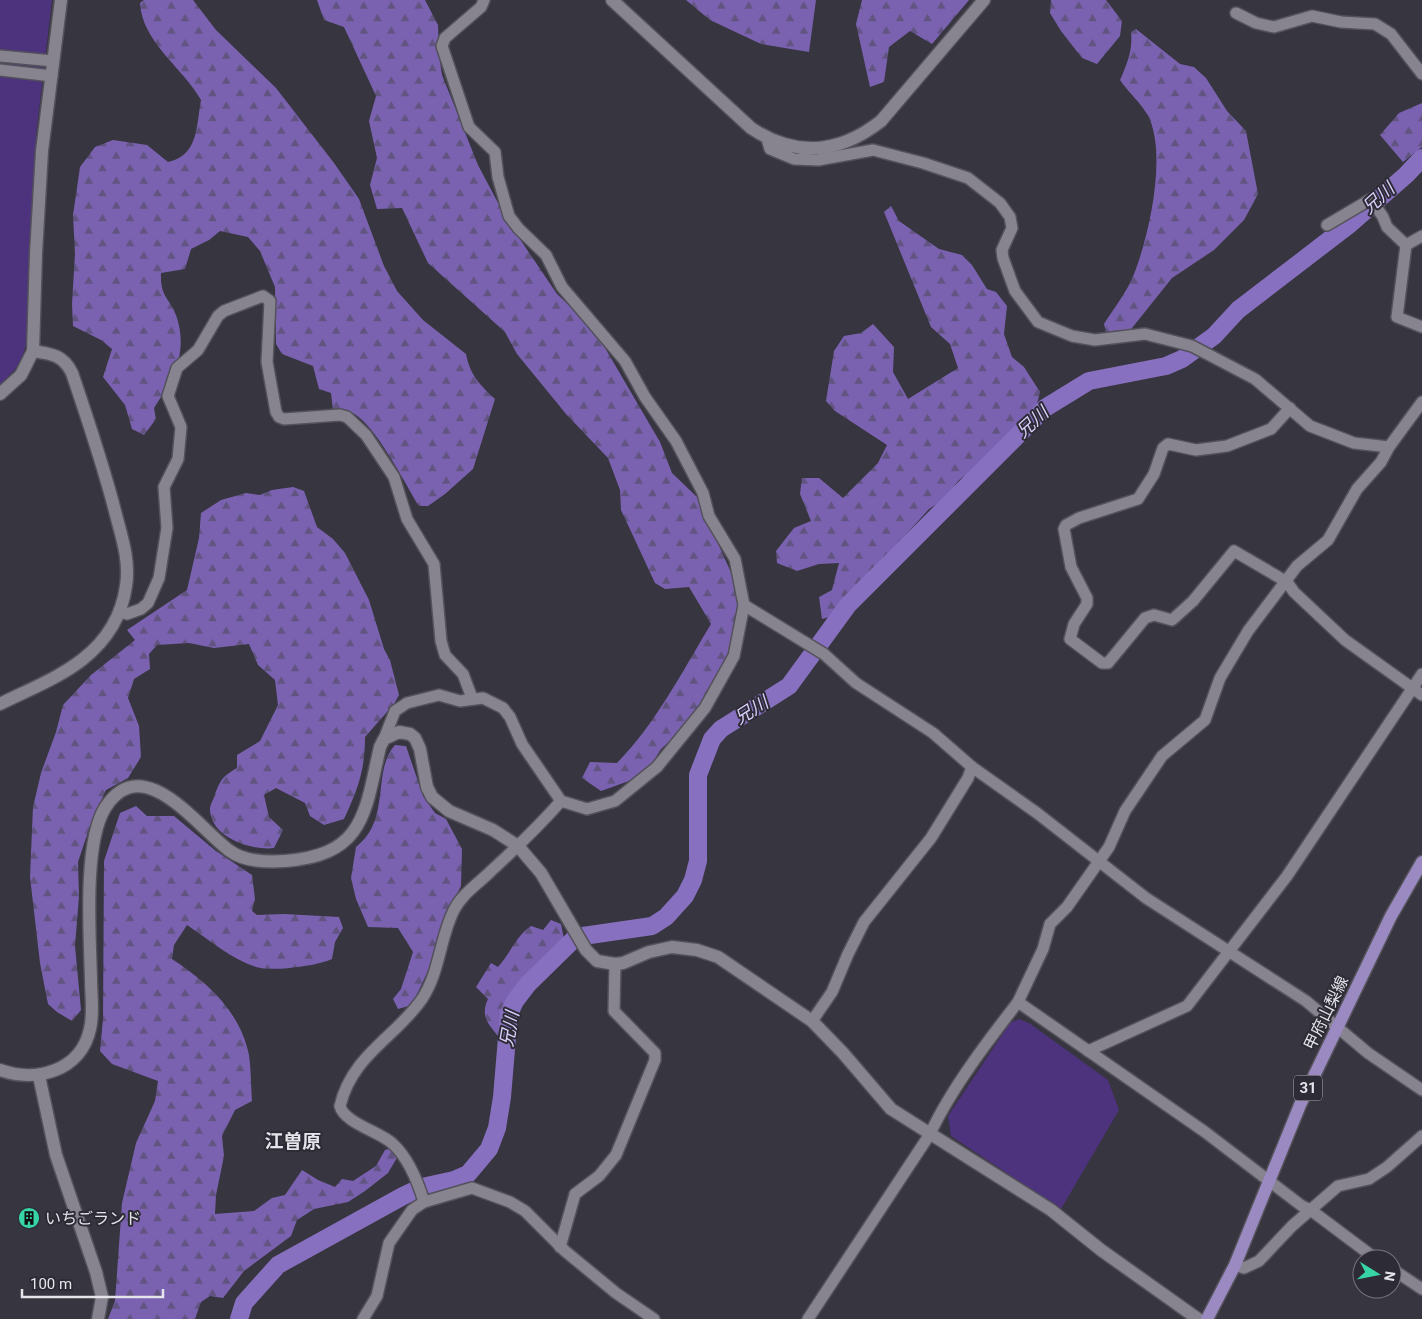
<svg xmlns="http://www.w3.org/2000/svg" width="1422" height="1319" font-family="Roboto,'Noto Sans JP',sans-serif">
	<defs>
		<pattern id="forest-firs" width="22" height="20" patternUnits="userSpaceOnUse" patternTransform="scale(1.25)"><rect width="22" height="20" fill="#7a62b1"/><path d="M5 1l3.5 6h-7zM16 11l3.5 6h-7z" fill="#625481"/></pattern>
	</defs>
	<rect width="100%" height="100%" fill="#37353f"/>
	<g fill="url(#forest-firs)">
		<path d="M144 0H193L216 30 276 88 334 163 359 199 384 266 397 291 423 320 466 354C470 375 480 385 495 399L473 469 445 494 428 506H419C405 484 373 418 348 411 344 410 338 410 333 410L331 393 319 389 313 366 282 354 276 344 275 287 260 251 248 237 220 231 209 240 191 249 185 269 161 273C160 299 171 298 177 318 188 354 173 379 154 408L156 419 144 435 132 429 125 405 103 377 112 349 101 340 73 326 72 304 75 254 73 215 80 167 95 147 113 140 147 145 168 162C199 155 196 126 201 100 183 68 142 42 140 3Z"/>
		<path d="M317 0H425L438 25 439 55 442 75 478 165 507 220 557 294 594 329 660 442 672 473 697 497 734 579 739 608 730 650 700 706 684 728 661 749 648 770 629 781 601 791 582 778 590 762 617 763C656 723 682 672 711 624L689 587 665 589 655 583 621 510 620 490 608 458 566 414 517 354 505 332 428 263 402 208 377 209 370 185 377 158 369 121 376 96 344 27 324 20Z"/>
		<polygon points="686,0 816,0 809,52 761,44 710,20"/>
		<polygon points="862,0 969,0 932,44 910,31 889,47 884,82 870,87 856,24"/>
		<polygon points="1051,0 1106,0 1122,21 1120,36 1097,64 1082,58 1061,31 1050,13"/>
		<path d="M1136 29 1180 64 1194 67 1206 78 1227 111 1246 131 1258 194 1244 220 1214 250 1172 278 1128 333 1106 332 1104 324C1114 308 1127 292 1134 274 1149 236 1166 159 1150 120 1146 108 1128 92 1120 80 1127 64 1133 50 1131 32Z"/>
		<polygon points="1422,103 1422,147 1403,162 1380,135 1399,113"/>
		<polygon points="891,206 899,221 939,249 962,255 972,265 987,289 996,292 1007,306 1004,334 1012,357 1024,367 1040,392 1035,412 994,454 959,480 943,500 929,509 870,574 845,595 829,617 822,619 819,597 832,590 839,563 819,564 797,571 777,563 776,551 794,528 811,521 800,494 802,478 819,478 843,498 878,463 887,445 835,411 826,401 834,351 844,336 861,333 873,324 894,347 893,372 908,399 958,368 950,344 931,327 884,212"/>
		<path d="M293 487 304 491 317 527 333 539 345 553 369 600 384 649 390 660 399 695 394 704 365 737C365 770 358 789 344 819L324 825 310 816 305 803 276 788 264 795 269 817 283 830 274 848C251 851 210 837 210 809 210 804 214 799 215 794 221 779 222 777 237 768V755L260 741 278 705 275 680 258 665 249 644 214 648 189 643 157 645 149 654 150 669 134 679 128 698 139 726 141 757 128 778 106 790 91 823 78 862 79 896 75 946 81 1010 72 1021 57 1012 48 1004 40 963 30 877 33 807 41 773 56 732 63 705 91 675 135 640 127 630 187 590 199 538 201 513 221 500 246 493 260 495 272 490Z"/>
		<path d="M395 745 406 746 423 796 435 813 446 819 462 849 461 886 443 922 434 958 412 1005 398 1009 393 999 401 989 413 952 398 928 368 927 356 899 351 878 356 847C392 819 371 772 395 745Z"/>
		<path d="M136 806 147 816H174L216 851 252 875 255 899 252 911 257 915 284 914 339 917 343 928 335 942 332 959C317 966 272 972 256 967 231 959 208 939 187 925L174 945 172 959C207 982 240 1011 249 1055 251 1069 251 1086 252 1101L235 1110 222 1136 224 1156 216 1195 215 1214 254 1211 272 1198 285 1195 302 1170 318 1180 335 1187 342 1179 353 1181 376 1166 385 1150 392 1148 398 1156 388 1173 365 1191 348 1202 314 1209 297 1220 291 1236 244 1271 223 1298 210 1296 201 1302 195 1319H108L115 1301 122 1203 136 1143 155 1101 158 1081 112 1064 100 1051 103 1019 104 861 120 813Z"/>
		<path d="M551 920 561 924 564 939 516 990 504 1011V1031L499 1037C488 1024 480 1016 488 999L476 987 491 963 498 967C510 954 516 936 531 926L543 930Z"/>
	</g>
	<g fill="#4d337e">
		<polygon points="0,0 52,0 36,135 28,338 20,364 0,385"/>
		<polygon points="1019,1019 1029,1023 1108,1080 1119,1110 1061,1209 951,1136 948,1116 1010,1023"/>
	</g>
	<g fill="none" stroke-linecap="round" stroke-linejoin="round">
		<polyline stroke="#8870c0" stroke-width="18" points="239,1319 244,1303 278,1265 403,1196 422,1187 454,1180 468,1174 489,1149 497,1128 502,1097 509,1014 515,1001 528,984 576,937 652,926 666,917 685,896 693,880 698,861 698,775 712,739 721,729 789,686 848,605 1045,408 1089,381 1166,366 1182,359 1214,336 1238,310 1350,224 1406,175 1422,158"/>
		<g stroke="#535159" stroke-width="14">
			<g id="minor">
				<polyline points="1236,13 1256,23 1274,27 1312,16 1341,22 1375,24 1391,34 1422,74"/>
				<polyline points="0,56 53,61"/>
				<polyline points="0,70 52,76"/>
				<polyline points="767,139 770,149 794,159 818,160 873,150 923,163 968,178 1000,203 1010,217 1012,228 1002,250 1003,258 1015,291 1038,322 1072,336 1095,340 1145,334 1192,346 1255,379 1310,426 1354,443 1389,447"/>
				<polyline points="1327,225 1371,199 1383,217 1387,227 1406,245"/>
				<polyline points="1406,245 1397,317 1422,327"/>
				<polyline points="1406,245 1422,236"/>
				<polyline points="1290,408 1271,429 1227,446 1196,450 1168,444 1163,448 1154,474 1138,499 1079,518 1066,525 1064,529 1071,567 1087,598 1087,604 1074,624 1070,639 1102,663 1108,663 1145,618 1154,615 1172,620 1193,601 1234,551 1287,582 1294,592 1345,640 1422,695"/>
				<polyline points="744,605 824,654 856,683 933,733 972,767 1037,813 1146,898 1306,1001 1368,1053 1422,1090"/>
				<polyline points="120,612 127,614 141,609 148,603 159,578 167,528 164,487 178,459 181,427 168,396 177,368 198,350 218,316 224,311 263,296 270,301 267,362 276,412 279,417 284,419 340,415 347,417 366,435 394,477 407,519 434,564 441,641 445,655 463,674 472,698"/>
				<polyline points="384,739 395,711 407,703 439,695 460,701 483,698 503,708 510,717 522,744 561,801 587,809 615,801 657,767 705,708 734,656 744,605 735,559 709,516 703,493 676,441 645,397 625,361 562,287 546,255 519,229 509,216 498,177 495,152 469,127 442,46 445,38 481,7 484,0"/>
				<polyline points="1018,1002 1043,949 1050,924 1067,907 1109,847 1125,811 1162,756 1205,720 1220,678 1248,631 1297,566 1328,540 1357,489 1381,462 1389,447 1422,402"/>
				<polyline points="812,1021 832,992 848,954 864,922 931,838 968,778 972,767"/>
				<polyline points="1088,1051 1187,1006 1287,876 1422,674"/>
				<path d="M424 1202C418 1182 409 1159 393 1144 381 1132 344 1123 340 1106 352 1055 396 1037 422 999 440 972 440 937 454 910 462 894 479 883 491 871 515 849 539 826 561 801"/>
				<polyline points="560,1247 575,1194 599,1176 616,1155 655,1060 655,1053 614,1011 615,964"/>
				<polyline points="1235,1265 1244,1268 1259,1261 1292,1226 1338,1186 1369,1179 1387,1167 1422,1136"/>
				<polyline points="1392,1269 1422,1289"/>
				<polyline points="363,1319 377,1296 389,1243 412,1210 424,1202 472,1188 510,1202 525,1211 565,1251 616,1293 654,1319"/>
				<path d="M808 1319 930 1134C951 1089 987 1042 1018 1002L1205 1132 1302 1206 1312 1211 1376 1259"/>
			</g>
		</g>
		<g stroke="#535159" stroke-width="15">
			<g id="tertiary">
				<path d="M612 0 751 128C796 158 839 154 881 121L984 0"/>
				<polyline points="0,394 21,375 33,351 36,253 42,151 61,0"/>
				<path d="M0 704C28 690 59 678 83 659 107 640 122 615 126 586 130 561 122 538 116 515 104 467 88 420 72 373 63 355 52 354 33 351"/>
				<path d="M0 1070C36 1083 81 1071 90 1029 94 1013 91 996 91 980 90 937 83 844 105 808 143 748 199 829 230 851 245 862 267 862 285 861 365 855 365 812 380 747L384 739 399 732 410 734 415 738 420 749 427 787 432 797 449 811 493 830 518 846 541 873 586 950 597 961 615 964 623 963 649 952 672 947 697 950 718 957 812 1021 843 1053 891 1109 1051 1210 1101 1250 1198 1319"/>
				<polyline points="39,1076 56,1155 96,1272 102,1297 98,1319"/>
			</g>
		</g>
		<g stroke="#535159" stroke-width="15">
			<polyline id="primary" points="1207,1319 1235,1265 1300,1105 1391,916 1422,862"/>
		</g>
		<use href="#minor" stroke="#878490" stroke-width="11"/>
		<use href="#tertiary" stroke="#878490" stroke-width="12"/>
		<use href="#primary" stroke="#9a8ac1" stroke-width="12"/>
	</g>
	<defs>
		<g id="building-disc" transform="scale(1.125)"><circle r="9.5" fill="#37d4a6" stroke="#2d2b35"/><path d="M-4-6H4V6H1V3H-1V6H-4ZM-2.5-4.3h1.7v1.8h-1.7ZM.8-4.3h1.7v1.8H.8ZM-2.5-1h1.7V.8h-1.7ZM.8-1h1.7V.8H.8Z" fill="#111"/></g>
	</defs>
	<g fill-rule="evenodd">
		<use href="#building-disc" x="29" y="1218"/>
	</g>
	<g text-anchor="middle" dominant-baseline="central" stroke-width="4" stroke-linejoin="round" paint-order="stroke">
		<rect fill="#2d2b35" stroke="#aeacb4" stroke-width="1" x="1294" y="1075.5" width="28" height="25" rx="4"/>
		<g font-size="15" font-weight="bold" fill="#e6e4eb">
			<text x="1308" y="1088">31</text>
		</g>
		<g font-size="16" fill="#e6e4eb" stroke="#2d2b35">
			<text transform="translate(1326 1013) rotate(-64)">甲府山梨線</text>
		</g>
		<g font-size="16" fill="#e6e4eb" stroke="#2d2b35" text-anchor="start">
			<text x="45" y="1218">いちごランド</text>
		</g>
		<g font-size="18" font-style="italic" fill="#dacffb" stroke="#2d2b35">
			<text transform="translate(1378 198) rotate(-42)">兄川</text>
			<text transform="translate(1032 422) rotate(-42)">兄川</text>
			<text transform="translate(751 710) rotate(-32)">兄川</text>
			<text transform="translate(509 1029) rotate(-80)">兄川</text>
		</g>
		<g font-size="19" font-weight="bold" fill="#e6e4eb" stroke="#2d2b35">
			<text x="293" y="1141">江曽原</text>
		</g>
	</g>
	<g transform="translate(1377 1274) rotate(100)"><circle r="24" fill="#2d2b35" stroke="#77757e"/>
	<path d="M0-4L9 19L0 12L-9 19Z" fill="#37d4a6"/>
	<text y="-8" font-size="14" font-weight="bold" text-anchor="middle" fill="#e6e4eb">N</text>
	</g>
	<path d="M22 1289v8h141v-8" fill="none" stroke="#e6e4eb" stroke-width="2.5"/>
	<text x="30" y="1289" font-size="15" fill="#e6e4eb" stroke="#2d2b35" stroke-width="4" paint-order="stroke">100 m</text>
</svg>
